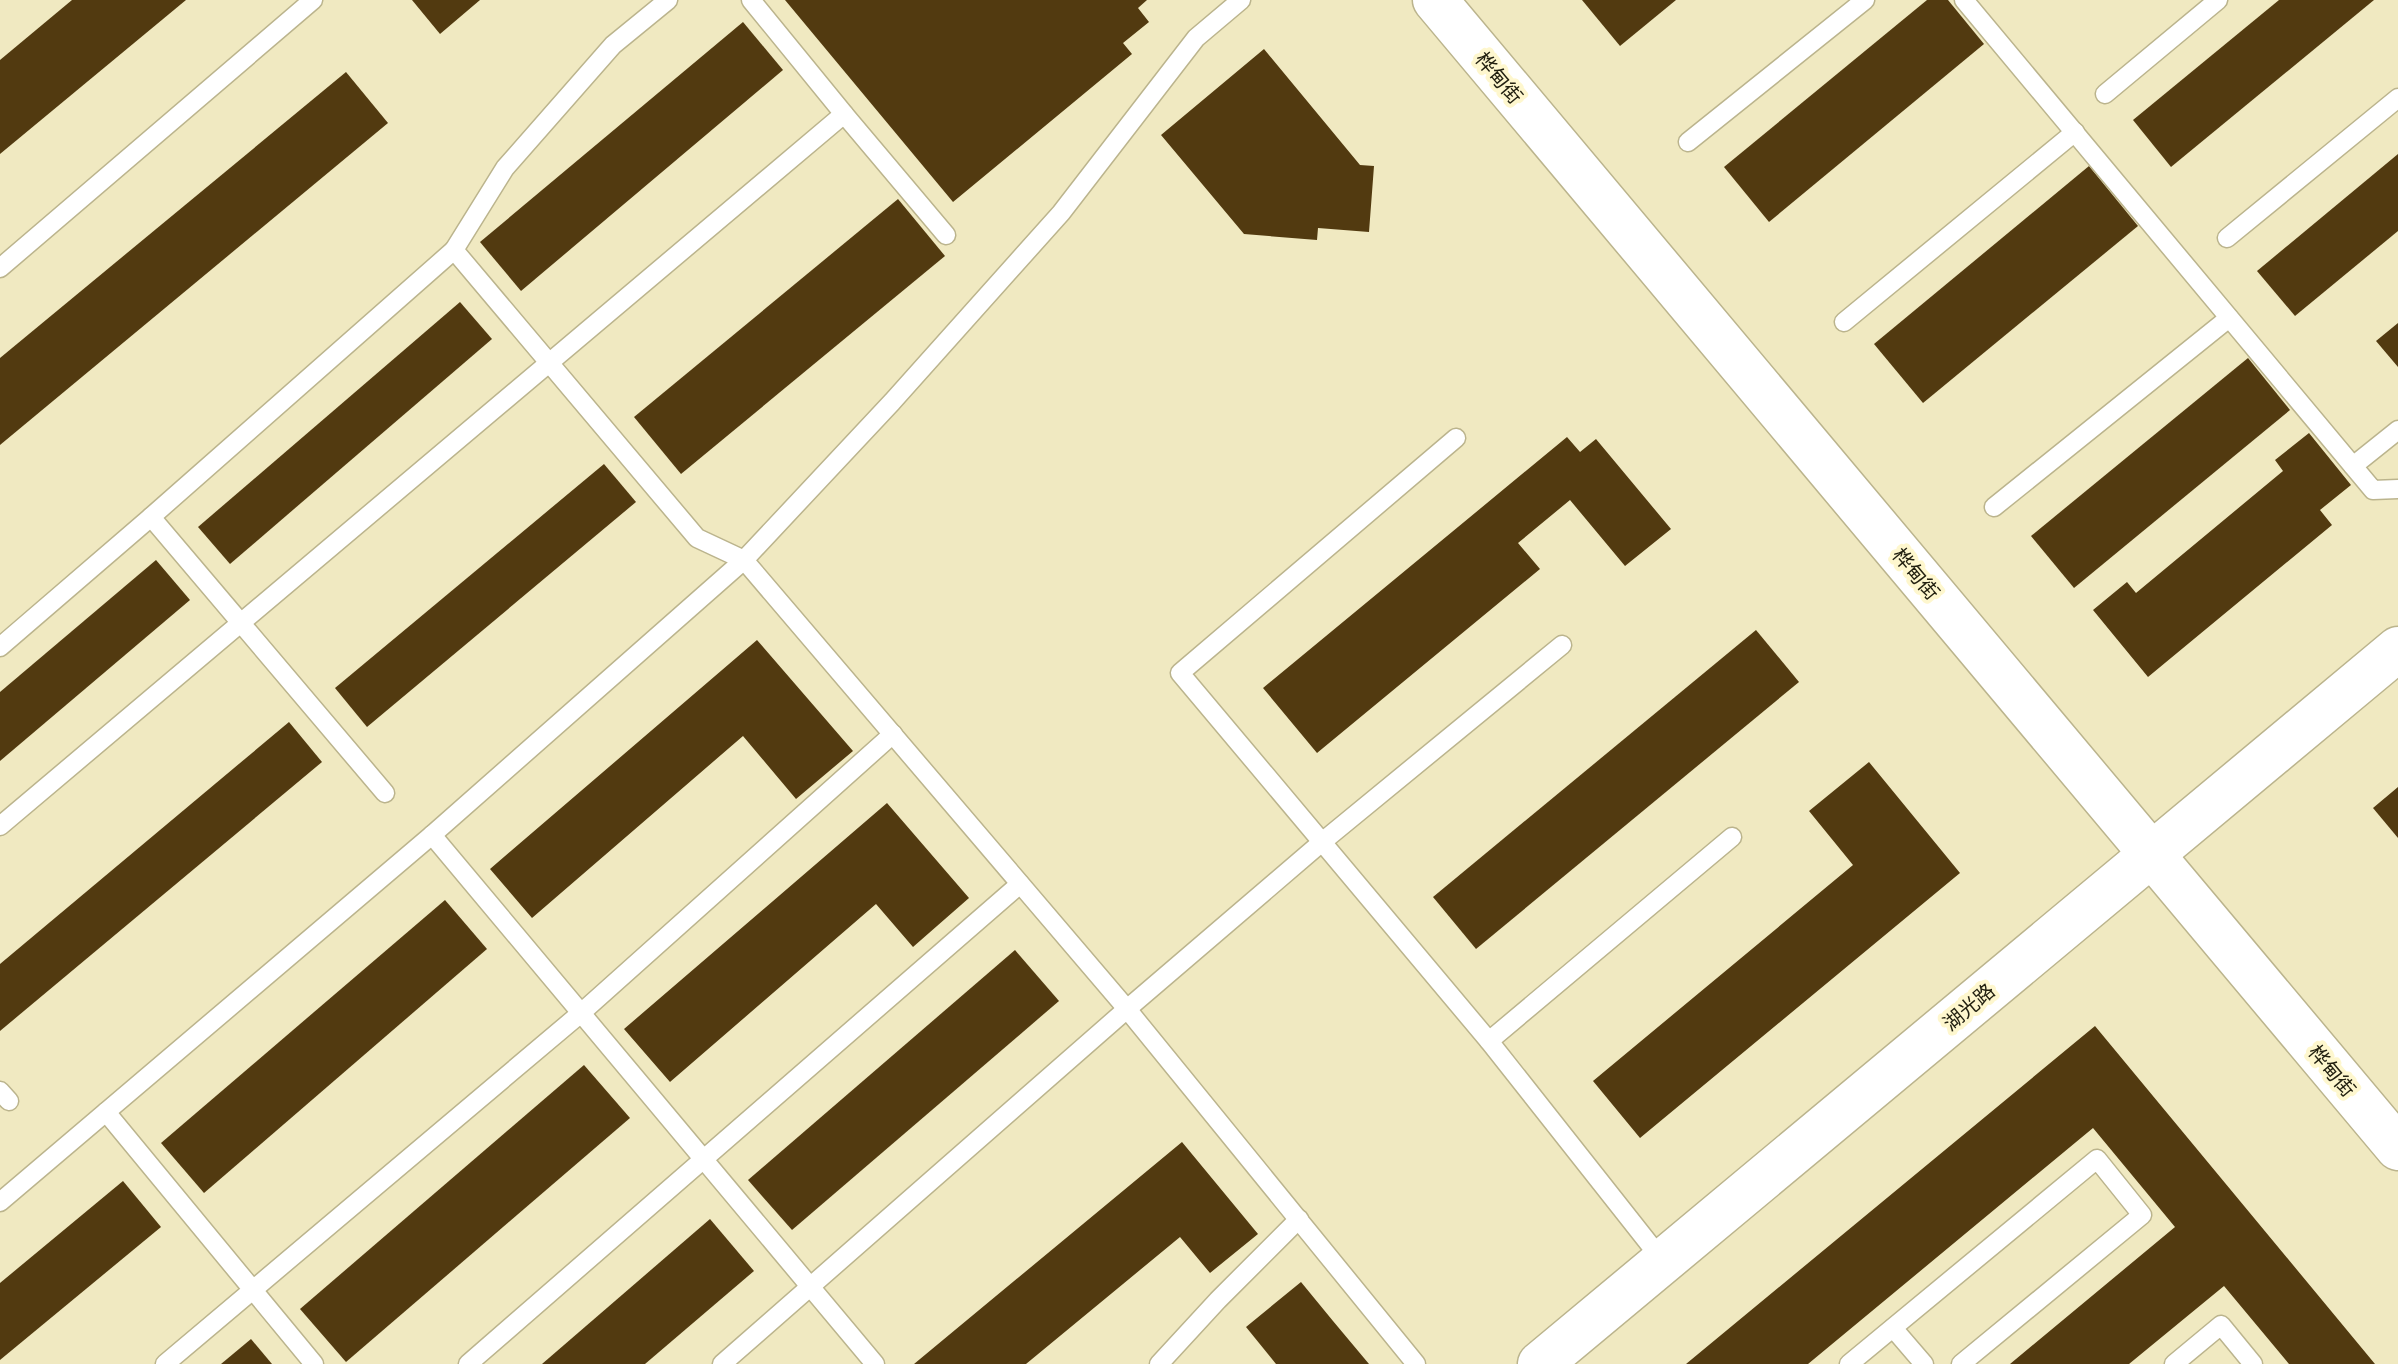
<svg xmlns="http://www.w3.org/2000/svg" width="2398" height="1364" font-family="Georgia,'Noto Sans SC',serif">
	<rect width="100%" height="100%" fill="#f0e9c1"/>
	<g fill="#523a10">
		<polygon points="72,0 186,0 0,154 0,60"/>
		<polygon points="412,0 480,0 440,34"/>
		<polygon points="785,0 1147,0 1138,8 1149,22 1123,43 1132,54 953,202"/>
		<polygon points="1582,0 1676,0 1620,46"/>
		<polygon points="1927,0 1948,0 1984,44 1769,222 1724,167"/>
		<polygon points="2279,0 2374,0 2171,167 2133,120"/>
		<polygon points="743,22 783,70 521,291 480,242"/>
		<polygon points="1264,49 1360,165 1374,166 1369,232 1318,228 1317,240 1244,234 1161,135"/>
		<polygon points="346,72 388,123 0,445 0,358"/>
		<polygon points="2398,154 2398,231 2295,316 2257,271"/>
		<polygon points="2089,166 2138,226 1923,403 1874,344"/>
		<polygon points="898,199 945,256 681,474 634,417"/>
		<polygon points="460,302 492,339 230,564 198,527"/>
		<polygon points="2398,323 2398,367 2376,341"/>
		<polygon points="2248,358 2290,410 2074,588 2031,536"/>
		<polygon points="2309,433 2351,485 2320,510 2332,525 2148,677 2093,610 2127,582 2136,593 2283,471 2275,460"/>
		<polygon points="1567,437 1580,452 1596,439 1671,529 1625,566 1570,500 1518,543 1540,569 1317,753 1263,688"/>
		<polygon points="604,464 636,502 367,727 335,688"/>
		<polygon points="156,560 190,600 0,761 0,692"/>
		<polygon points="1756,630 1799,682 1476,949 1433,897"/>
		<polygon points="757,640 853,751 796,799 743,736 532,918 490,869"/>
		<polygon points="289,722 322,762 0,1031 0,964"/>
		<polygon points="1869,762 1960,873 1640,1138 1593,1081 1853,865 1809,811"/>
		<polygon points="2398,787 2398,838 2373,808"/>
		<polygon points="887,803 969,898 913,947 876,904 670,1082 624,1029"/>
		<polygon points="445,900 487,949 204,1193 161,1143"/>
		<polygon points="1015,950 1059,1001 792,1230 748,1180"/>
		<polygon points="2095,1026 2375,1364 2289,1364 2224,1286 2129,1364 2010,1364 2175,1227 2093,1128 1808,1364 1686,1364"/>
		<polygon points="584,1065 630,1118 346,1362 300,1309"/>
		<polygon points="1182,1142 1258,1234 1210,1273 1180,1237 1026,1364 914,1364"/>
		<polygon points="123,1181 161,1227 0,1360 0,1283"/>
		<polygon points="710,1219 754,1271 645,1364 542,1364"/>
		<polygon points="1301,1282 1333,1321 1369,1364 1276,1364 1246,1327"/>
		<polygon points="251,1339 272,1364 221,1364"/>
	</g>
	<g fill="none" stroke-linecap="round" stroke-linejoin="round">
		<g stroke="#bbb48d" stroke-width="21">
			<g id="service">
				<polyline points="668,0 613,45 505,168 454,250 697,538 744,560 1127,1009 1416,1364"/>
				<polyline points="751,0 844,114"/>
				<polyline points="1964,0 2373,490 2398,489"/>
				<polyline points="2105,94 2218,0"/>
				<polyline points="1688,142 1865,0"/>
				<polyline points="2227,238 2398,98"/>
				<polyline points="0,268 313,0"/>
				<polyline points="1844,322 2075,132"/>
				<polyline points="1456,438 1180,673 1322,842 1562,645"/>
				<polyline points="2353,466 2398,430"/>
				<polyline points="1994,507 2229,318"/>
				<polyline points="0,647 151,517"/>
				<polyline points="385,793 151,517 454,250"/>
				<polyline points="0,826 844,114 946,235"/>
				<polyline points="432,835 875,1364"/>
				<polyline points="1489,1041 1732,837"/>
				<polyline points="0,1091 9,1101"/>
				<polyline points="106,1112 314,1364"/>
				<polyline points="0,1202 432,835 744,560 892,402 1061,213 1196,38 1241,0"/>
				<polyline points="1893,1328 1924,1364"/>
				<polyline points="165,1364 581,1013 893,734"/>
				<polyline points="468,1364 1020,884"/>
				<polyline points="722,1364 1127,1009 1322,842 1489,1041 1662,1260"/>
				<polyline points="1159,1364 1218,1300 1299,1219"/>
				<polyline points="1849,1364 2097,1159 2142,1215 1961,1364"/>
				<polyline points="2174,1364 2221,1325 2253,1364"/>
			</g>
		</g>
		<g stroke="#bbb48d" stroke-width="47">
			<g id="tertiary">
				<polyline points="1435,0 2398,1148"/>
				<polyline points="1540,1364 2398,649"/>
			</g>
		</g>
		<use href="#service" stroke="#fff" stroke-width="18"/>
		<use href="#tertiary" stroke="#fff" stroke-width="44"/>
	</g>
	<g text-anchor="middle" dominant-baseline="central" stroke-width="8" stroke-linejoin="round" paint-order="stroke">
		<g font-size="20" fill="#232111" stroke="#fef7ce">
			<text transform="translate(1500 77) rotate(50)">桦甸街</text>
			<text transform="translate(1917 573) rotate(50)">桦甸街</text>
			<text transform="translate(1968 1006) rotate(-40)">湖光路</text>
			<text transform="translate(2333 1070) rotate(50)">桦甸街</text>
		</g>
	</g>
</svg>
